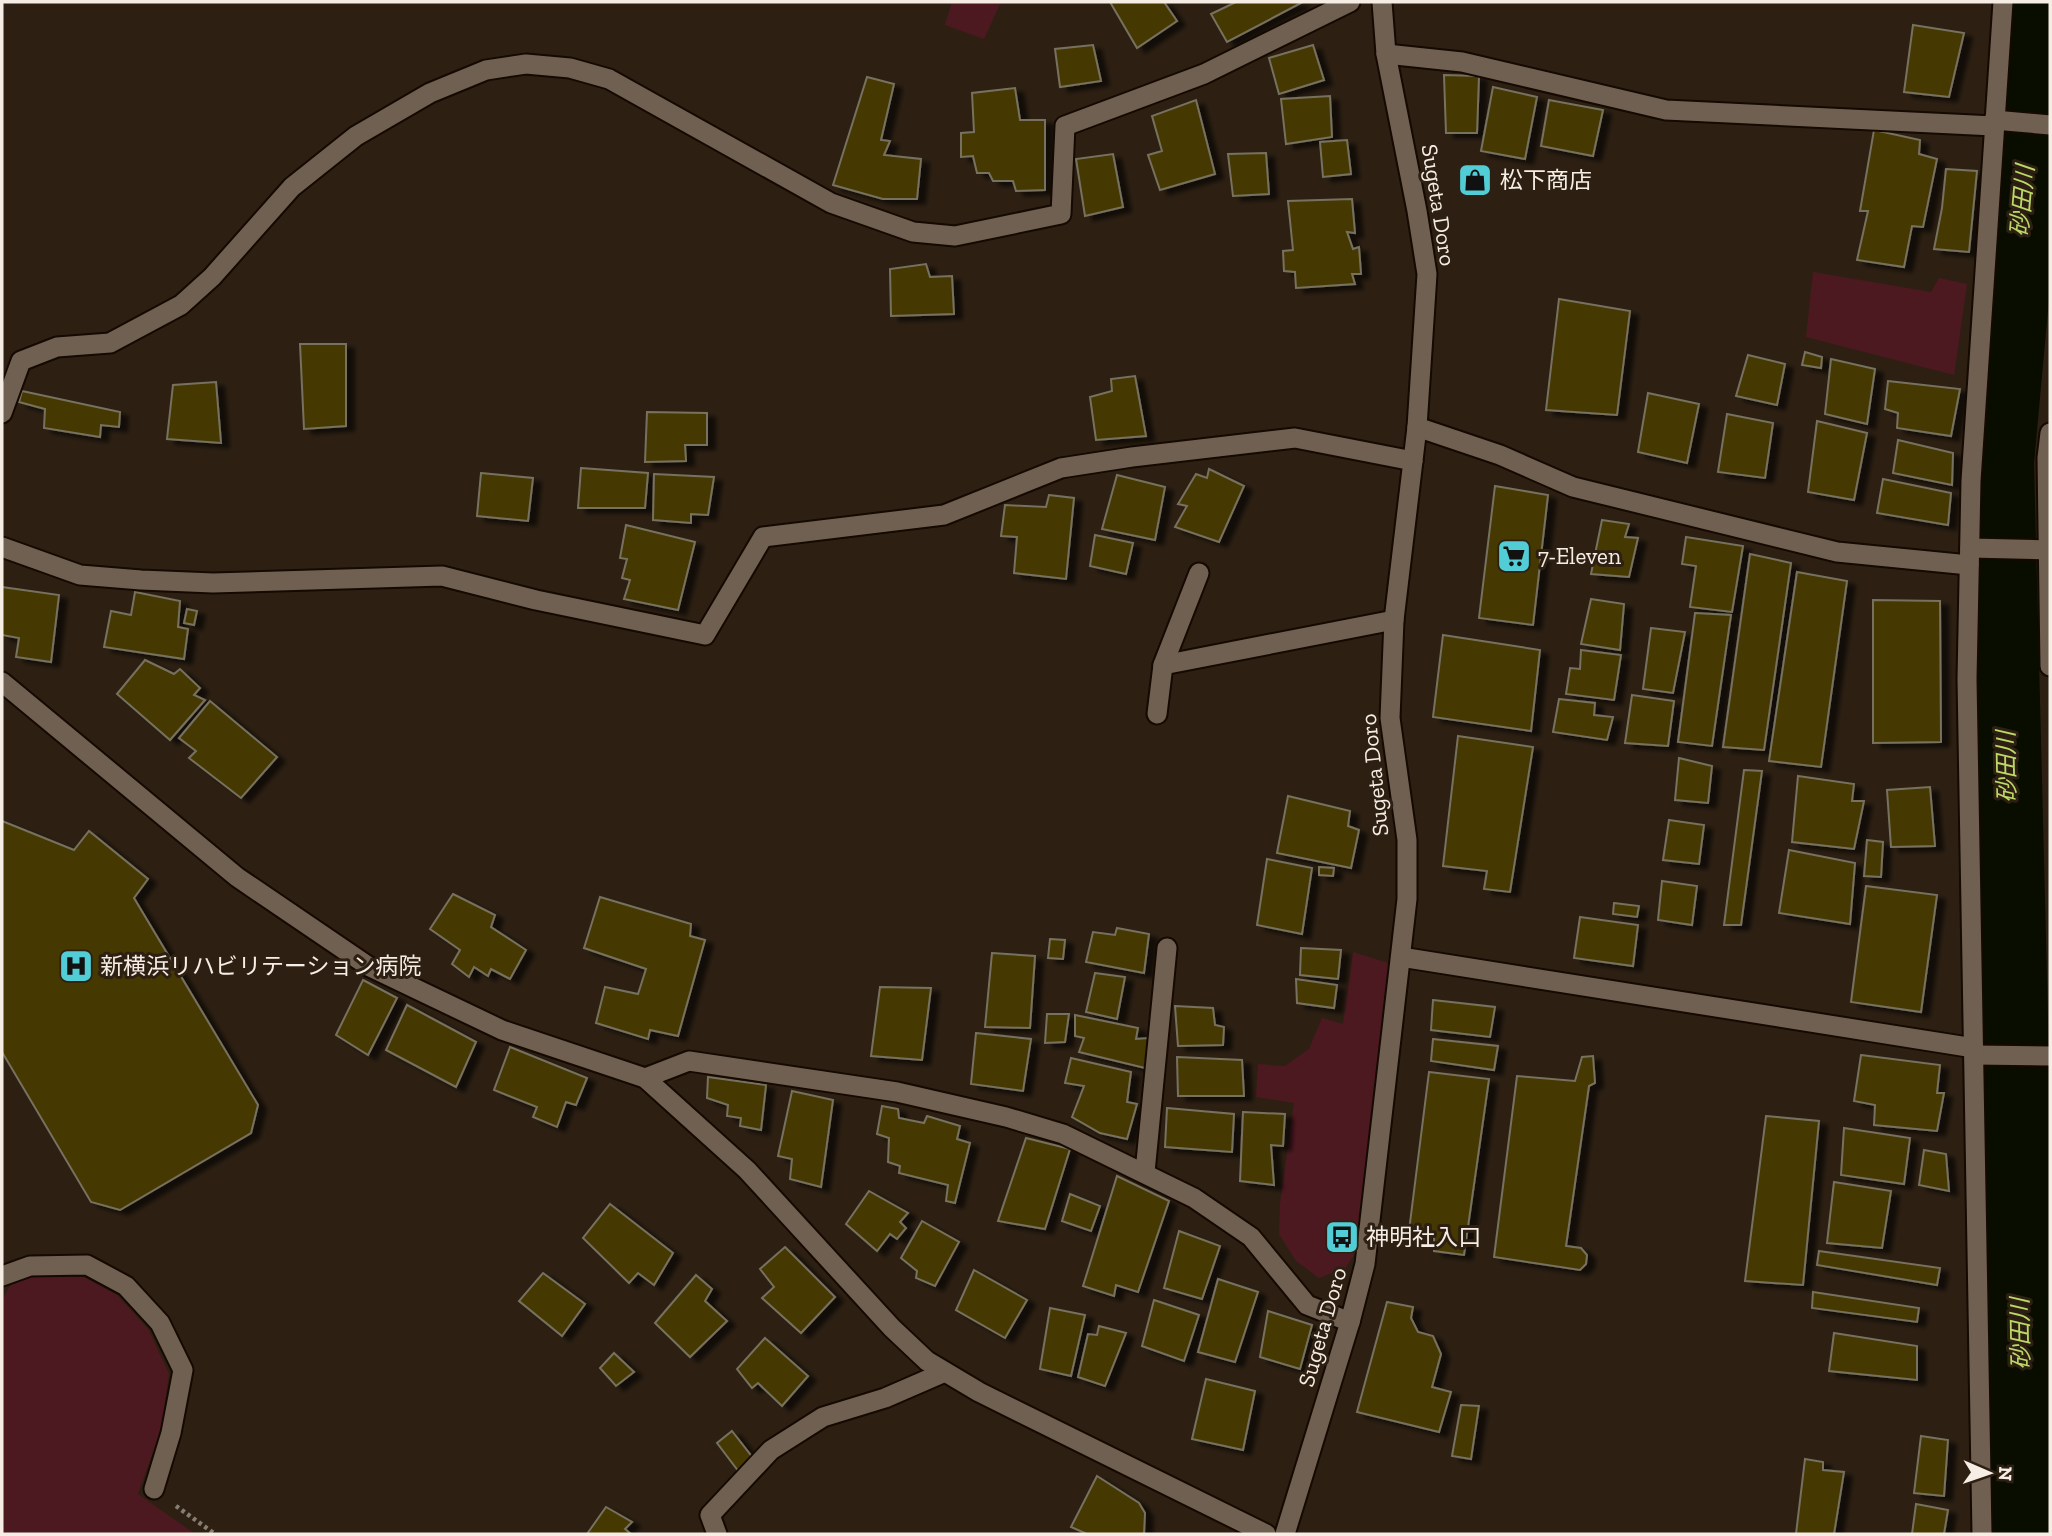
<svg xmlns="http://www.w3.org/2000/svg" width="2052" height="1536" font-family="'Zilla Slab','Noto Sans JP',serif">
	<defs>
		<filter id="shadow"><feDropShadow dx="8" dy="4.5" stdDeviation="2" flood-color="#0009"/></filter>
	</defs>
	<rect width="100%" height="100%" fill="#2d2013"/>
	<g fill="#4d1921">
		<polygon points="952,2 1001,2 984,39 945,25"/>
		<polygon points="1813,272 1931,292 1939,278 1967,284 1954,375 1806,337"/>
		<polygon points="1353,952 1391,964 1357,1251 1345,1268 1319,1278 1296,1261 1279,1234 1280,1204 1294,1103 1256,1097 1258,1064 1285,1066 1309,1049 1322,1018 1343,1024"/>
		<polygon points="30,1276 84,1277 117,1295 148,1329 169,1374 161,1429 138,1494 195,1534 2,1534 2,1300 10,1286"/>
	</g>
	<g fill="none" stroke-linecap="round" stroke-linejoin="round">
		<polyline stroke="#080d00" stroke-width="72" points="2025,1534 1998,462 2040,2"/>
	</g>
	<g fill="#443803" stroke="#77715e" stroke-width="2" filter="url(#shadow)">
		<polygon points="1110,2 1164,2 1177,21 1137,48"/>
		<polygon points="1236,2 1300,2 1301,3 1227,42 1211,14"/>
		<polygon points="1913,25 1964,33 1949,97 1904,92"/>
		<polygon points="1093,45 1101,81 1060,87 1055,49"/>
		<polygon points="1313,45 1324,80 1279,94 1269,58"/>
		<polygon points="1444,75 1479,76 1477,133 1446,133"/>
		<polygon points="867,77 894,84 881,140 890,141 884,155 921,159 917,199 883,199 833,185"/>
		<polygon points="1493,87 1537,97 1525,159 1481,151"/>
		<polygon points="1015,88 1020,120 1045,120 1045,190 1016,191 1013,181 993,181 989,173 977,173 973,156 961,157 961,133 974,132 972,93"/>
		<polygon points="1330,96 1332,137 1286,144 1281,99"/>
		<polygon points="1196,100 1215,174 1160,190 1148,155 1162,151 1152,116"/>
		<polygon points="1549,100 1603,110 1593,156 1541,146"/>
		<polygon points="1874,130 1920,140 1919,154 1937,159 1923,227 1912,226 1904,267 1857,260 1868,211 1860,211"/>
		<polygon points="1347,140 1351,174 1323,177 1320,142"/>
		<polygon points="1266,153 1269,194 1233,196 1228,154"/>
		<polygon points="1113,154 1123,207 1085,216 1076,159"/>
		<polygon points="1946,169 1977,171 1969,252 1934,249 1942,208"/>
		<polygon points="1352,199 1355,233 1347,232 1353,249 1359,247 1361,274 1352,274 1355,284 1296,288 1295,272 1284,271 1283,251 1293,250 1288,201"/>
		<polygon points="926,264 930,277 952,276 954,314 891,316 890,269"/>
		<polygon points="1559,299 1630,311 1617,415 1546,410"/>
		<polygon points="300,344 346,344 346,426 304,429"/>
		<polygon points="1805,352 1822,357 1821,368 1802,365"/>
		<polygon points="1748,355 1785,364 1777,405 1736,396"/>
		<polygon points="1831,359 1875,369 1867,424 1825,414"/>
		<polygon points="1135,376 1146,436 1096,440 1090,397 1112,391 1111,379"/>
		<polygon points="1888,381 1960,389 1951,436 1897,428 1898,413 1885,409"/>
		<polygon points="216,382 221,443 167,439 173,385"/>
		<polygon points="22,391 120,412 119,427 101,425 100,437 44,428 45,409 19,402"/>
		<polygon points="1648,393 1699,404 1687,463 1638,452"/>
		<polygon points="647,412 707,413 707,445 685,445 686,461 645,462"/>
		<polygon points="1727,414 1773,423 1765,478 1718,472"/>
		<polygon points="1817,421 1867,433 1854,500 1808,492"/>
		<polygon points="1898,440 1953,453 1952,485 1893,473"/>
		<polygon points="581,468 648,473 645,508 578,508"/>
		<polygon points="1209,469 1244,486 1219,542 1175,527 1187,506 1178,504 1196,474 1207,478"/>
		<polygon points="481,473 533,478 528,521 477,516"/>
		<polygon points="654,474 714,477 708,515 691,514 691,523 653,520"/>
		<polygon points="1117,475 1165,487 1155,540 1102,529"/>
		<polygon points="1883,479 1951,493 1948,525 1877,513"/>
		<polygon points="1495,486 1548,495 1533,625 1479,618"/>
		<polygon points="1049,495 1074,498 1066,579 1014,573 1017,537 1001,536 1005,505 1046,507"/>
		<polygon points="1602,520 1629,524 1625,537 1638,538 1629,577 1591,574"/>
		<polygon points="626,525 695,542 678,610 624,599 630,580 622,578 627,559 620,558"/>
		<polygon points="1095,535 1133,543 1126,574 1090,566"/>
		<polygon points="1686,537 1743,546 1732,612 1690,607 1696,566 1682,564"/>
		<polygon points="1750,554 1791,563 1764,750 1723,747"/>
		<polygon points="1797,572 1847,581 1821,767 1769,761"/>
		<polygon points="2,587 59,595 51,662 16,657 19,638 2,635"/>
		<polygon points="135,592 180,601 178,627 188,629 184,659 104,647 111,611 131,615"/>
		<polygon points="1591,599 1624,604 1620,650 1581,644"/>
		<polygon points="1873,600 1940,601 1941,742 1873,743"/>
		<polygon points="187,609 197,611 194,625 184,623"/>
		<polygon points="1695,613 1731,615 1712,746 1678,742"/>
		<polygon points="1651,628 1685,632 1673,693 1643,689"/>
		<polygon points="1443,635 1540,650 1531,731 1433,717"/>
		<polygon points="1581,650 1621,655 1614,700 1566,694 1570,668 1580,669"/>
		<polygon points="145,660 174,674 180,669 200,688 194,695 205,700 170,740 117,694"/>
		<polygon points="1632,695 1674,701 1668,746 1625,743"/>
		<polygon points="1559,699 1595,703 1594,715 1613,717 1607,740 1553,732"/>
		<polygon points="210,701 277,757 241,798 189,758 196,751 179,738"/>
		<polygon points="1458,736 1533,747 1510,892 1484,889 1487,871 1443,866"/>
		<polygon points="1679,758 1712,766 1708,803 1675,800"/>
		<polygon points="1744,770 1762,771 1741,925 1724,925"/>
		<polygon points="1798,776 1854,784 1852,801 1864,801 1854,849 1792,842"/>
		<polygon points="1930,787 1935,846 1891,847 1887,790"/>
		<polygon points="1288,796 1350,811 1348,826 1359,830 1351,868 1277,853"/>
		<polygon points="1669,820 1704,825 1699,864 1663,860"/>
		<polygon points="2,821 74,850 89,831 148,879 134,898 258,1105 251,1133 120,1210 91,1202 2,1052"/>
		<polygon points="1867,840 1883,842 1881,877 1864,876"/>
		<polygon points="1789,850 1855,863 1850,924 1779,913"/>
		<polygon points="1267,859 1312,868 1302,934 1257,925"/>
		<polygon points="1319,867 1334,868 1333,876 1319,875"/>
		<polygon points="1662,881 1697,886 1692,925 1658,920"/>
		<polygon points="1866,886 1937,895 1921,1012 1851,1002"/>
		<polygon points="453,894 495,915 491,927 526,950 510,979 491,969 488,976 474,967 469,977 452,964 460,950 430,929"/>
		<polygon points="600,897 691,924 690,936 705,940 678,1036 650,1030 648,1039 596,1023 605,987 638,994 646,969 584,948"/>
		<polygon points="1614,903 1639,906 1637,917 1613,914"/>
		<polygon points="1580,917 1638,925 1633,966 1574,958"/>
		<polygon points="1117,928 1149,934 1144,973 1086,962 1093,932 1115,935"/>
		<polygon points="1050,939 1065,940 1063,959 1048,958"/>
		<polygon points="1301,948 1341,950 1338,979 1300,975"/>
		<polygon points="992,953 1035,956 1030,1028 985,1027"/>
		<polygon points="1095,973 1125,977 1117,1019 1086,1012"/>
		<polygon points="1296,979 1337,985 1334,1008 1297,1003"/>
		<polygon points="363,980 397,998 368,1055 336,1035"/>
		<polygon points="880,987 931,988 922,1060 871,1056"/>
		<polygon points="1433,1000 1495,1007 1490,1037 1431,1030"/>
		<polygon points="407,1005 476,1042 456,1087 386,1050"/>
		<polygon points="1175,1006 1213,1008 1215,1025 1224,1027 1223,1045 1178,1046"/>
		<polygon points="1047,1014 1069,1014 1065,1042 1045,1043"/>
		<polygon points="1075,1015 1138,1028 1136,1039 1149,1038 1145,1068 1079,1052 1084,1038 1075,1036"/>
		<polygon points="976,1033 1031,1039 1023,1091 971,1084"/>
		<polygon points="1433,1039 1498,1046 1494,1070 1431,1061"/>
		<polygon points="510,1047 587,1078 576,1105 566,1102 557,1127 533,1117 537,1107 494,1090"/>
		<polygon points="1861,1055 1940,1065 1937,1093 1944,1093 1937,1131 1874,1125 1875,1105 1854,1101"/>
		<polygon points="1593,1056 1595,1083 1589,1086 1566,1246 1581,1248 1587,1255 1586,1264 1580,1270 1494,1257 1517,1076 1575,1081 1582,1057"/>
		<polygon points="1177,1057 1242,1060 1244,1096 1178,1096"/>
		<polygon points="1071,1058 1131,1072 1127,1102 1137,1104 1127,1139 1100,1133 1072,1117 1084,1086 1065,1083"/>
		<polygon points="1429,1072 1489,1079 1464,1255 1434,1251 1434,1236 1409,1231"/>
		<polygon points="708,1077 766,1085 761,1130 740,1126 741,1118 727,1116 728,1105 707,1098"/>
		<polygon points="792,1091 833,1100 821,1187 790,1179 792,1159 778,1156"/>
		<polygon points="882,1106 898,1109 899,1118 924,1123 927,1116 960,1126 957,1139 970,1143 955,1203 946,1201 948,1185 899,1173 900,1166 888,1162 889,1138 877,1134"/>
		<polygon points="1167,1108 1234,1114 1232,1152 1165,1147"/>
		<polygon points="1243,1112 1285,1114 1283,1146 1271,1145 1274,1185 1240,1181"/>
		<polygon points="1766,1116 1819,1121 1803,1285 1745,1281"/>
		<polygon points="1844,1128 1910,1138 1904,1184 1841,1175"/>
		<polygon points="1026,1138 1070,1149 1045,1229 998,1221"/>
		<polygon points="1924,1150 1946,1154 1949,1191 1919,1185"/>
		<polygon points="1117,1176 1169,1201 1138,1292 1116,1285 1114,1296 1083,1286"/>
		<polygon points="1834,1182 1891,1191 1882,1248 1827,1243"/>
		<polygon points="869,1191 908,1213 900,1222 906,1228 897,1239 890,1234 877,1251 846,1224"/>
		<polygon points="1070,1194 1100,1206 1091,1231 1062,1221"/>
		<polygon points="610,1204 673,1253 654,1285 638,1273 629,1283 583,1238"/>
		<polygon points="922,1221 959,1242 935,1286 916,1278 917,1271 901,1258"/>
		<polygon points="1179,1231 1220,1246 1202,1299 1164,1288"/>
		<polygon points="785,1247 835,1297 801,1333 762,1298 774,1287 760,1269"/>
		<polygon points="1819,1251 1940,1268 1937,1285 1817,1265"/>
		<polygon points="974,1270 1027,1300 1005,1338 956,1310"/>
		<polygon points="543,1273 585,1304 562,1336 519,1301"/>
		<polygon points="696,1275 712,1289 705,1301 727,1321 690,1357 655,1323"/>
		<polygon points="1218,1279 1258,1292 1235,1362 1198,1352"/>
		<polygon points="1813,1292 1919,1308 1917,1322 1812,1308"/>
		<polygon points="1154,1300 1199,1315 1184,1361 1142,1346"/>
		<polygon points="1387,1302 1413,1307 1411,1318 1418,1332 1433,1336 1441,1354 1432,1387 1451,1392 1439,1432 1357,1412"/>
		<polygon points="1050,1308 1085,1315 1071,1376 1040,1369"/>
		<polygon points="1268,1311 1312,1325 1300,1369 1260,1357"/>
		<polygon points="1099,1326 1126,1333 1105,1386 1078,1377 1088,1334 1097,1335"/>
		<polygon points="1834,1333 1917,1346 1917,1380 1829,1371"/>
		<polygon points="765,1338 808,1376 782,1406 758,1383 752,1388 737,1369"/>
		<polygon points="614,1353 634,1372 616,1386 600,1368"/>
		<polygon points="1206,1379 1255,1391 1243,1450 1192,1439"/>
		<polygon points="1461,1405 1479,1406 1471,1459 1452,1456"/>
		<polygon points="732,1431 753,1458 739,1472 717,1443"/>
		<polygon points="1921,1436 1948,1440 1944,1496 1914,1493"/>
		<polygon points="1805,1459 1823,1462 1823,1470 1844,1472 1834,1534 1796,1534"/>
		<polygon points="1097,1476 1139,1503 1145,1513 1144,1534 1087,1534 1071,1527"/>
		<polygon points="1916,1504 1948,1510 1944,1534 1912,1534"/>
		<polygon points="606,1507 632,1522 625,1529 631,1534 587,1534"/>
	</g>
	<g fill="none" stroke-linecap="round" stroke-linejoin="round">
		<g stroke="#150901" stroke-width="23">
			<g id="minor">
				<polyline points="1386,54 1462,62 1666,110 1994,126"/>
				<polyline points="1994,120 2050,125"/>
				<polyline points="2,413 21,361 57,347 110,343 181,305 212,277 292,187 356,136 430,93 486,70 526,64 570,68 609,79 831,203 913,232 955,236 1061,214 1065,126 1204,74 1350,2"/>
				<polyline points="1417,427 1500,455 1573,487 1837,552 1969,565"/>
				<polyline points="2050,433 2047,458 2050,666"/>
				<polyline points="2,547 80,575 141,580 213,583 442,576 536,600 705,635 763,537 944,515 1061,468 1132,457 1295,438 1413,461"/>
				<polyline points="1970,548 2050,550"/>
				<polyline points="1163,665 1394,620"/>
				<polyline points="2,682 237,877 368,966 502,1030 645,1078 747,1170 892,1328 927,1361 979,1392 1266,1534"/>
				<polyline points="1157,714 1163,665 1199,573"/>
				<polyline points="1401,957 1974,1048"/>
				<polyline points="1974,1055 2050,1056"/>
				<polyline points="645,1078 689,1061 897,1092 1006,1117 1063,1134 1194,1198 1251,1237 1307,1305 1350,1322"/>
				<polyline points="1145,1172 1167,948"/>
				<polyline points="2,1276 30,1266 87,1265 126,1286 160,1323 183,1370 171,1433 154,1489"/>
				<polyline points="717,1534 710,1515 771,1450 823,1417 885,1398 945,1372"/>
				<polyline points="1982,1534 1967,679 1971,481 2003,2"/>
			</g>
		</g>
		<g stroke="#150901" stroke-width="23">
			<polyline id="tertiary" points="1285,1534 1350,1322 1365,1264 1407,899 1407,840 1390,718 1394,620 1417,427 1427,274 1417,211 1386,54 1382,2"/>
		</g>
		<polyline stroke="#887d72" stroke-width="4.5" stroke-dasharray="3.5 3.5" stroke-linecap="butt" points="176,1506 215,1534"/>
		<use href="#minor" stroke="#6f6051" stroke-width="19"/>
		<use href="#tertiary" stroke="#6f6051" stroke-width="19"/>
	</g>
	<defs>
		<g id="shop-square" transform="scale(1.75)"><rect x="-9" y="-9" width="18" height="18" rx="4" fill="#52ccd5" stroke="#2d2013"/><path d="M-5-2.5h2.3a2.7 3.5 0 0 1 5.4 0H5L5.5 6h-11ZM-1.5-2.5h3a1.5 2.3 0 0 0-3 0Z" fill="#111"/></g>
		<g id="supermarket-square" transform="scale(1.75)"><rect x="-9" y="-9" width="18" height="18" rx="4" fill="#52ccd5" stroke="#2d2013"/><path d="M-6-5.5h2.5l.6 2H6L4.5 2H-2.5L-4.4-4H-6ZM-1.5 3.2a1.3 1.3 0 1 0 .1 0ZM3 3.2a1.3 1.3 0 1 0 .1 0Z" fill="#111"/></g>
		<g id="hospital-square" transform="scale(1.75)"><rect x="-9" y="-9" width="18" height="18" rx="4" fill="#52ccd5" stroke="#2d2013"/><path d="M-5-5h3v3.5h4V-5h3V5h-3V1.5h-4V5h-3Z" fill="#111"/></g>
		<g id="bus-square" transform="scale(1.75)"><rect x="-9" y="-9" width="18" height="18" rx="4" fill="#52ccd5" stroke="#2d2013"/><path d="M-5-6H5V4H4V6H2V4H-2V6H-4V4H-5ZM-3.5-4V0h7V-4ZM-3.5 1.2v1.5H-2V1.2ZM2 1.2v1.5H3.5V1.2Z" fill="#111"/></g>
	</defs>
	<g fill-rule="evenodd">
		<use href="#shop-square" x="1475" y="180"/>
		<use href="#supermarket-square" x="1514" y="556"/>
		<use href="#hospital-square" x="76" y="966"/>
		<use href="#bus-square" x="1342" y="1237"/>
	</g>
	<g text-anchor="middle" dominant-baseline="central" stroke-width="6" stroke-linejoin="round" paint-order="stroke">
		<g font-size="23" fill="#f6ede4" stroke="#2d2013" text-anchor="start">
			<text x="1500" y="180">松下商店</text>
			<text x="1538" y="556">7-Eleven</text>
			<text x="100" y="966">新横浜リハビリテーション病院</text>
			<text x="1366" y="1237">神明社入口</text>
		</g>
		<g font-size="23" fill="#f6ede4" stroke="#2d2013">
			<text transform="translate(1439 205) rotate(81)">Sugeta Doro</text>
			<text transform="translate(1374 775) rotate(-96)">Sugeta Doro</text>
			<text transform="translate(1322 1327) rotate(-74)">Sugeta Doro</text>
		</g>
		<g font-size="24" font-style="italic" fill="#bcd867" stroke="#2d2013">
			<text transform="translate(2022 201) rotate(-85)">砂田川</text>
			<text transform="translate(2006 767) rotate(-91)">砂田川</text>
			<text transform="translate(2020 1334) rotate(-91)">砂田川</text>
		</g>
	</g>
	<rect width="2052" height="1536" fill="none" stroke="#f6ede4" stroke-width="7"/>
	<g transform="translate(1989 1473) rotate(92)" stroke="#2d2013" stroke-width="5" paint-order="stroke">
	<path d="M0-5L12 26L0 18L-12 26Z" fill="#f6ede4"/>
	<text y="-10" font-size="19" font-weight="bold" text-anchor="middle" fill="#f6ede4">N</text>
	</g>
</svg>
